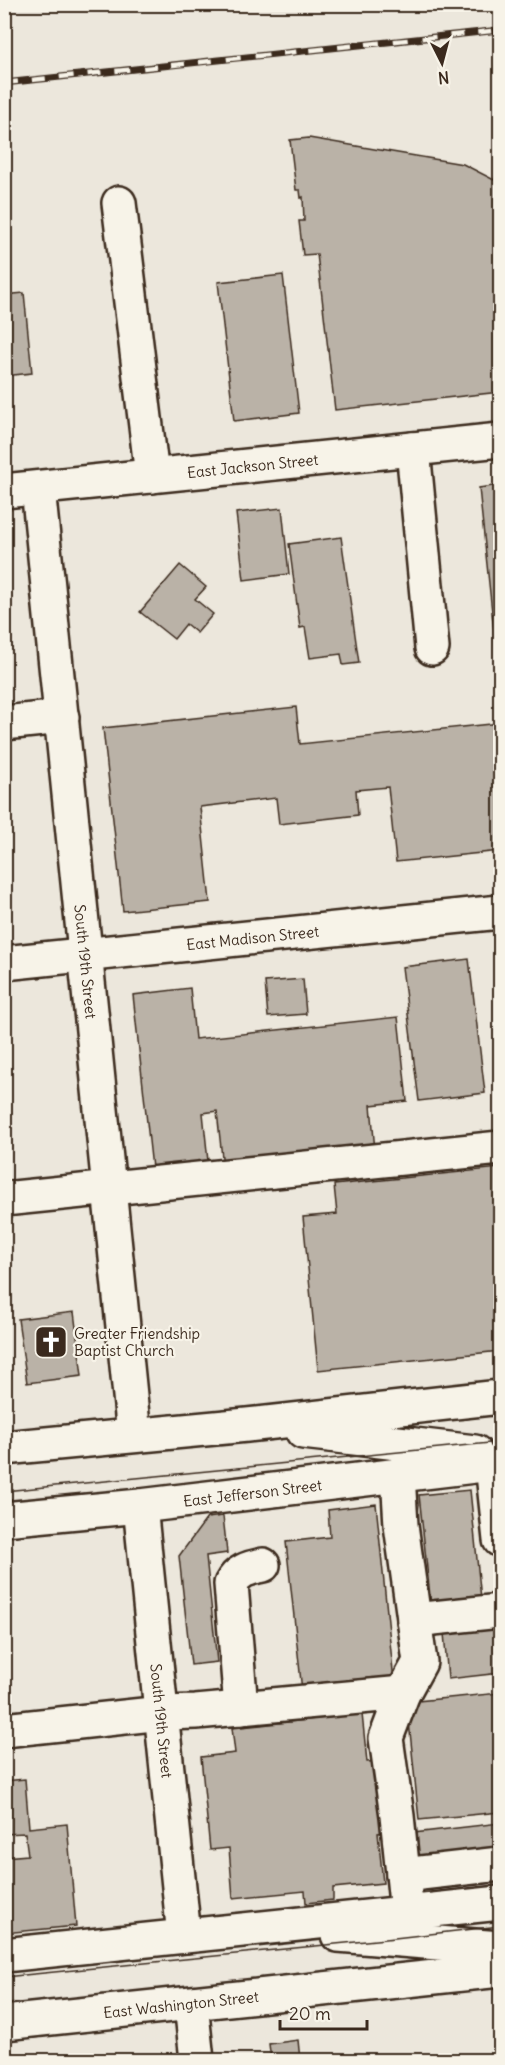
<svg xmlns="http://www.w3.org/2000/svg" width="505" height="2065" font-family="Delius,sans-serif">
	<rect width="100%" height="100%" fill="#ece7dc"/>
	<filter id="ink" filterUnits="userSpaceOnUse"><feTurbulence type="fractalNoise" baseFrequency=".0167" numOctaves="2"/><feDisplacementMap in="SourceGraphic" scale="12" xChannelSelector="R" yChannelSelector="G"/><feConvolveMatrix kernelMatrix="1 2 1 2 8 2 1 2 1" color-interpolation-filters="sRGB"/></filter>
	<g filter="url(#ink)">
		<g fill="#bab2a7" stroke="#3b2a1e" stroke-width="1.5">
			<polygon points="309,138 463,164 494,180 500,167 500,392 335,410 317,254 303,255 299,221 304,221 303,197 301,198 300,190 296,190 290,140"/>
			<polygon points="283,275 299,413 234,421 218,282"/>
			<polygon points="24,293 32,373 4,376 4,295"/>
			<polygon points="500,485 500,660 497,660 479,488"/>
			<polygon points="282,508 289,574 244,580 236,513"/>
			<polygon points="341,537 359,663 343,665 341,654 310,658 305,627 300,628 289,544"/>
			<polygon points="180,565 206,587 195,599 213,614 197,633 186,624 174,639 140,612"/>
			<polygon points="296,707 300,744 500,723 500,851 396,862 388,787 356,790 358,815 279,824 276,798 200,807 210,902 123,911 103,728"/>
			<polygon points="500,957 500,1001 496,958"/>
			<polygon points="469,959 485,1093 419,1101 402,967"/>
			<polygon points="303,979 306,1014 268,1017 265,982"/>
			<polygon points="190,988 195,1039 398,1017 407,1101 371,1105 375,1151 223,1167 217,1111 203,1113 209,1171 153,1177 133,995"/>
			<polygon points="500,1168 500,1351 318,1370 303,1217 337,1214 334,1185"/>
			<polygon points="74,1312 82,1376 27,1383 18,1319"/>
			<polygon points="470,1490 481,1599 431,1605 419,1495"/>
			<polygon points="376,1504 394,1681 302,1691 286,1542 330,1537 328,1510"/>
			<polygon points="223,1516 227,1553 206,1556 217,1662 191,1665 179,1556 207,1518"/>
			<polygon points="500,1627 500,1673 448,1679 444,1633"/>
			<polygon points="500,1693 500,1812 419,1820 407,1702"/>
			<polygon points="362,1714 367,1762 380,1761 387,1832 378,1833 383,1883 333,1888 333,1900 306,1903 305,1891 233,1898 229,1848 210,1850 201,1757 235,1753 232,1728"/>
			<polygon points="25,1779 29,1828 67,1824 76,1926 4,1933 4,1857 28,1855 25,1833 4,1834 4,1781"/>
			<polygon points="500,1823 500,1847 417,1857 414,1833"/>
			<polygon points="298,2040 300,2060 271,2060 269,2044"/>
		</g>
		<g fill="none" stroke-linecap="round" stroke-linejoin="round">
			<g stroke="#3b2a1e" stroke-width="38">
				<g id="minor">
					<polyline points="119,203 152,476"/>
					<polyline points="413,449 432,648"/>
					<path id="s1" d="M38 488 134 1435"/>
					<path id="s2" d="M4 491 500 440"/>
					<polyline points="4,723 62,717"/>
					<path id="s3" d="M4 963 500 912"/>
					<polyline points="4,1199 500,1148"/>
					<polyline points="492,1464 500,1540"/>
					<polyline points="398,1475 401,1525 420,1662 403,1693 386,1738 397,1816 407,1913"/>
					<path id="s4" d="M140 1506 184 1936"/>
					<polyline points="414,1620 500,1611"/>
					<path d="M241 1708 231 1584C238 1570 249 1568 263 1565"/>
					<polyline points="4,1730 162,1713 196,1712 403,1693"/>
					<polyline points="403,1875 500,1864"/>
					<polyline points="191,2004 197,2060"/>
				</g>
			</g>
			<g stroke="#3b2a1e" stroke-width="38">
				<g id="major">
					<polyline points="303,1432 475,1452"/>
					<polyline points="4,1448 247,1425 500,1397"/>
					<path id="s5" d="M4 1519 140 1506 500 1463"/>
					<polyline points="338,1935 500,1948"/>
					<polyline points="4,1955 500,1903"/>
					<path id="s6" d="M4 2023 500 1970"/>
				</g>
			</g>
			<use href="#minor" stroke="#f7f3e8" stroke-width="33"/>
			<use href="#major" stroke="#f7f3e8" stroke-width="33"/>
			<g stroke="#3b2a1e" stroke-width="1.5">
				<polyline points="4,1491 500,1442"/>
				<polyline points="4,1977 386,1939 500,1926"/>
			</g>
			<g stroke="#3b2a1e" stroke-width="7">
				<polyline id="rail" points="4,83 500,30"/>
			</g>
			<use href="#rail" stroke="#f7f3e8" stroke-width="4.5" stroke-dasharray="14" stroke-linecap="butt"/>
		</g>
	</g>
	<defs>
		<g id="church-square" transform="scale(1.725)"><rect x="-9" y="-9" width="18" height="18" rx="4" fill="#3b2a1e" stroke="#f7f3e8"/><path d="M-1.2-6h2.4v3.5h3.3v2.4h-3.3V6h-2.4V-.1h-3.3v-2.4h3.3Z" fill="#fff"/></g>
	</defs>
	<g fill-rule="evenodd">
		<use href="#church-square" x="51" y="1342"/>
	</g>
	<g text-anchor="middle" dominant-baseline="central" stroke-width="4.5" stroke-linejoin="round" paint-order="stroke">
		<g font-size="15" fill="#3b2a1e" stroke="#f7f3e8">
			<text stroke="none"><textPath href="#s2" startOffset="250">East Jackson Street</textPath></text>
			<text stroke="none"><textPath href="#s3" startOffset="250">East Madison Street</textPath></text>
			<text stroke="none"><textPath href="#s1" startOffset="476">South 19th Street</textPath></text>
			<text stroke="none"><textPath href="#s5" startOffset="250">East Jefferson Street</textPath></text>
			<text stroke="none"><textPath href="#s4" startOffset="216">South 19th Street</textPath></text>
			<text stroke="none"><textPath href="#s6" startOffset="178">East Washington Street</textPath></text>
		</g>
		<g font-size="15" fill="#3b2a1e" stroke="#f7f3e8" text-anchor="start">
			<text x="74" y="1333">Greater Friendship<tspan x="74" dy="17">Baptist Church</tspan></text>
		</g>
	</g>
	<rect width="505" height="2065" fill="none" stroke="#f7f3e8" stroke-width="24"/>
	<rect x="12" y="12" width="481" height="2041" fill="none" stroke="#3b2a1e" stroke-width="2" filter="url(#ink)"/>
	<g transform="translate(442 63) rotate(174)" stroke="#f7f3e8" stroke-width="4.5" paint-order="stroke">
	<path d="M0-4.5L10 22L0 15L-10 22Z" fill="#3b2a1e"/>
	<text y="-9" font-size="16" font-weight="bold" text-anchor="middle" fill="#3b2a1e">N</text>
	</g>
	<path d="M280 2020v9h87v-9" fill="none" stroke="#3b2a1e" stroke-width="3"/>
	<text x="289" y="2020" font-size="18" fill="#3b2a1e" stroke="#f7f3e8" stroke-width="4.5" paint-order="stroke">20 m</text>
</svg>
